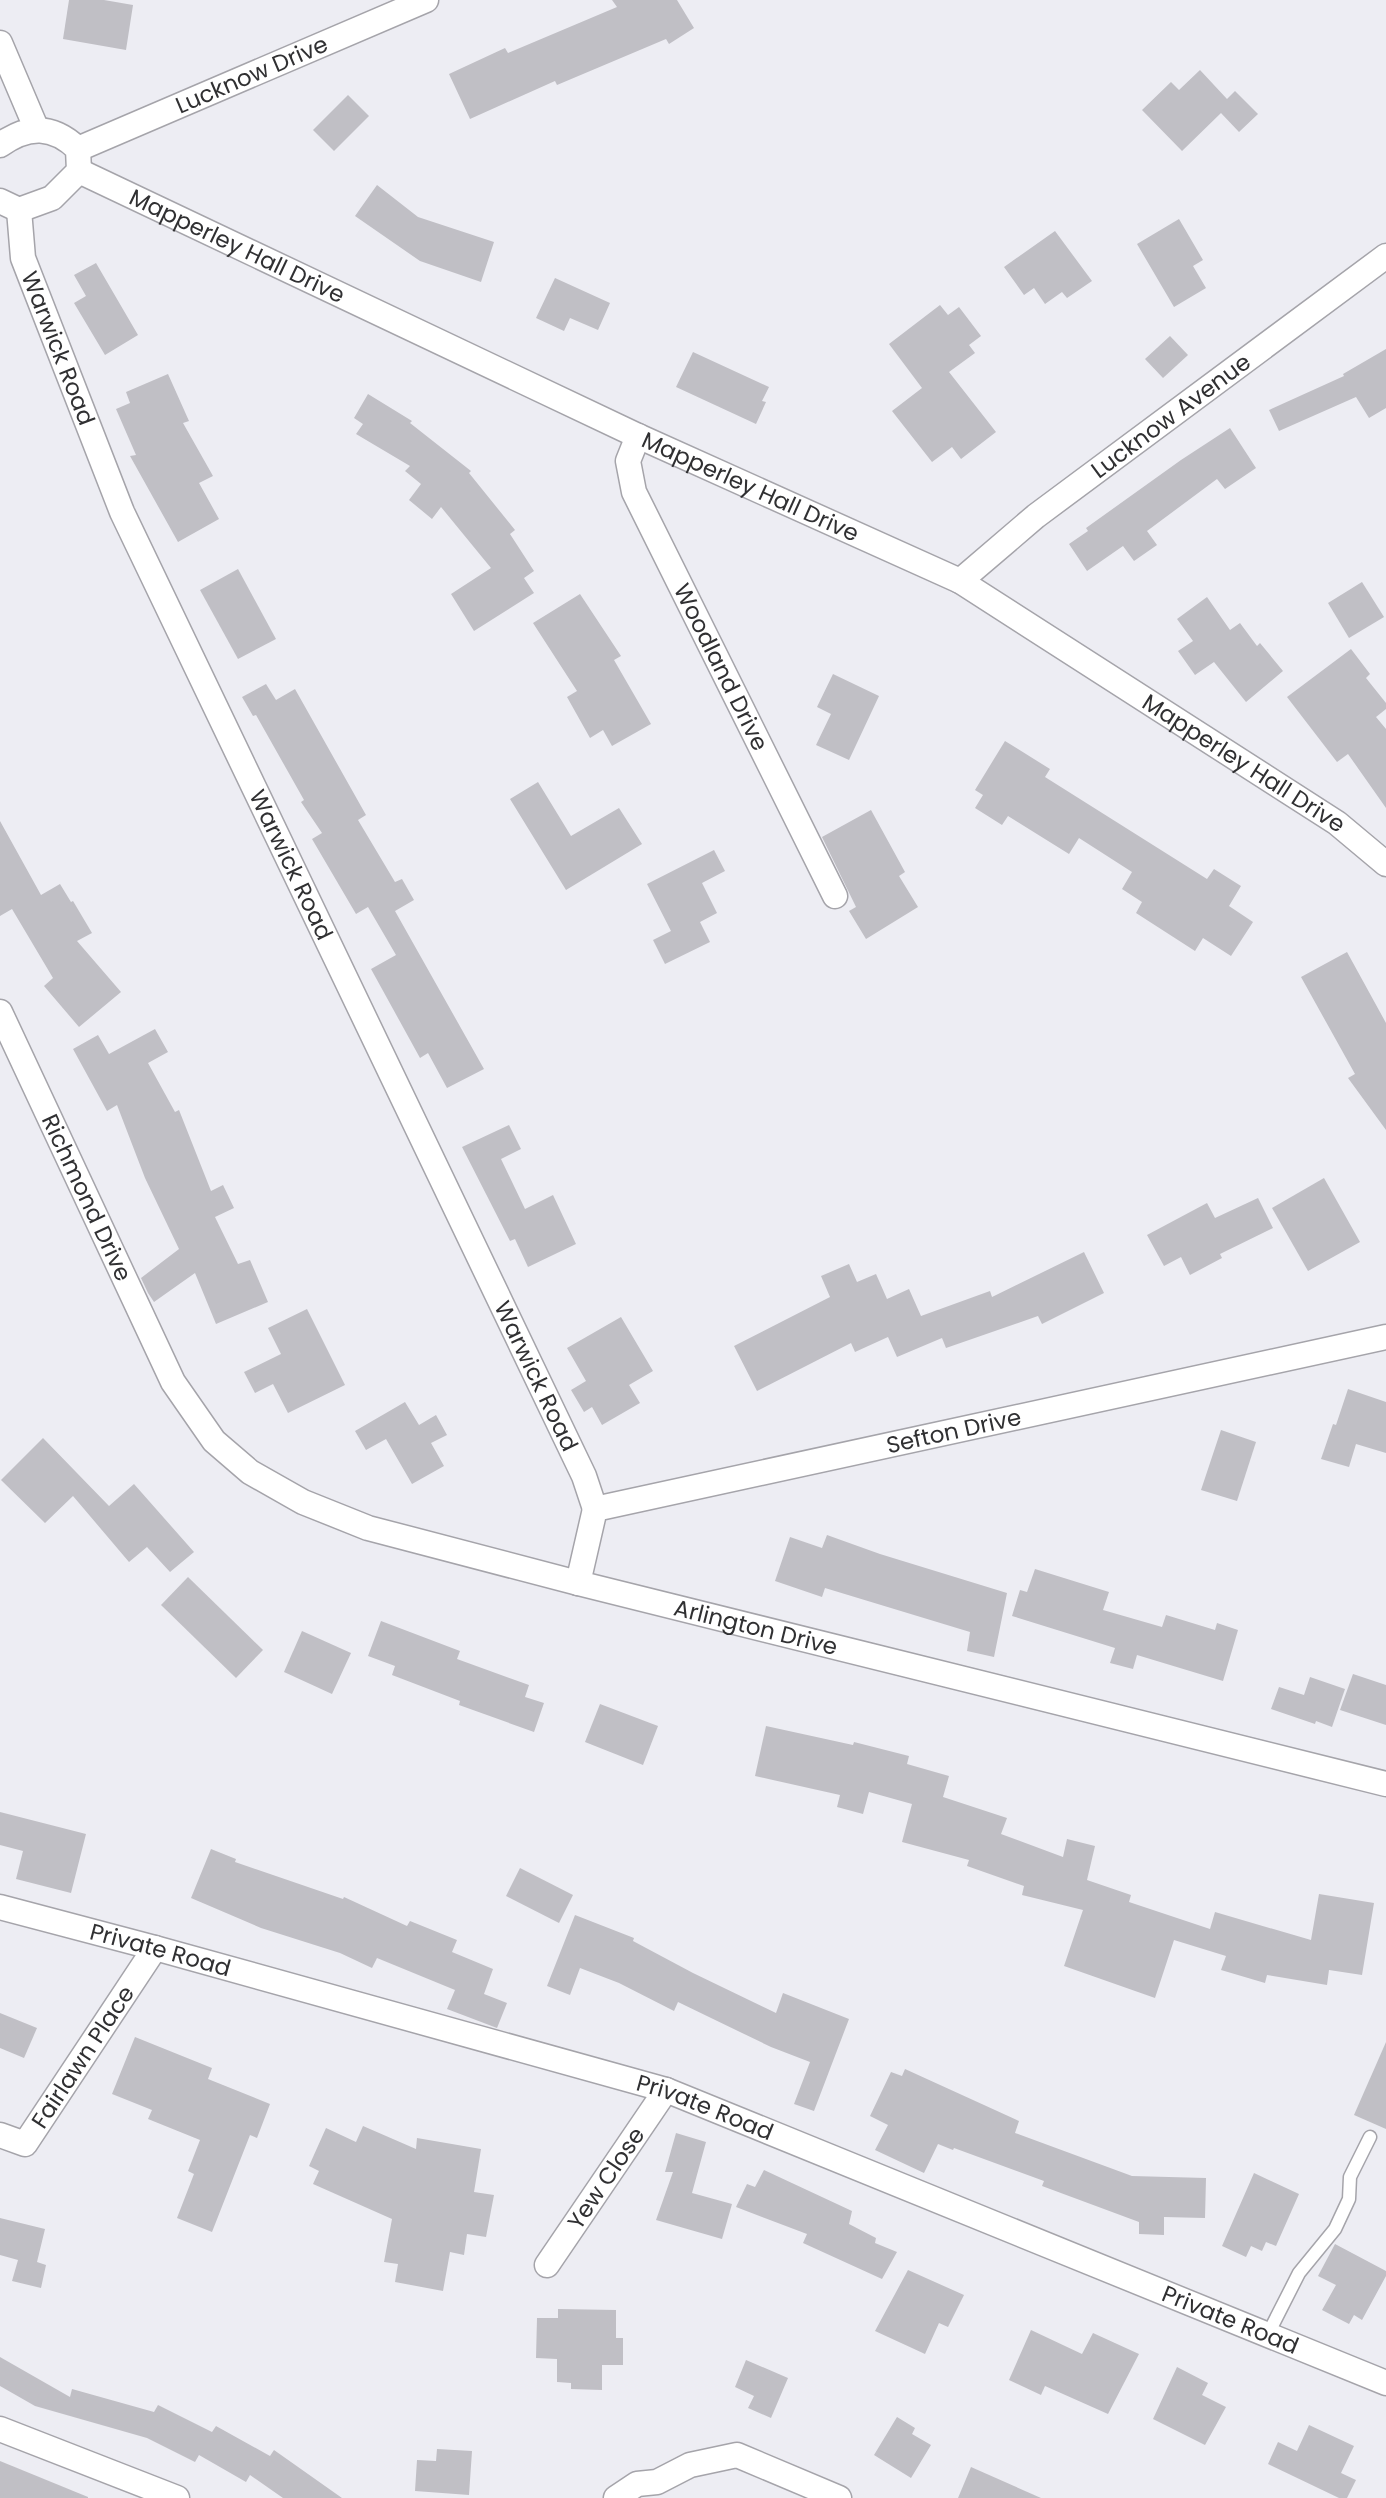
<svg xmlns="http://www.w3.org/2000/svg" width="1386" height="2498" font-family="Poppins,sans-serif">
	<rect width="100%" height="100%" fill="#ededf3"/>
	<g fill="#c0bfc5">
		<polygon points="69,0 104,0 133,5 126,50 63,39"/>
		<polygon points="612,0 677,0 694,28 669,44 666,39 557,85 555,81 470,119 449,74 505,48 508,53 617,7"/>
		<polygon points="1200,70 1227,99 1235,91 1258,114 1239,132 1221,113 1182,151 1142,110 1171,82 1179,90"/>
		<polygon points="348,95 369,116 334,151 313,130"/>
		<polygon points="377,185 418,217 494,242 481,282 420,261 355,216"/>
		<polygon points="1179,219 1203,260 1193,266 1206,288 1174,307 1137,244"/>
		<polygon points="1055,231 1092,281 1067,298 1062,292 1045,304 1034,288 1024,295 1004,267"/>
		<polygon points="96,263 138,335 105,355 74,303 86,296 74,275"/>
		<polygon points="555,278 610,303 598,330 570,318 564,331 536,318"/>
		<polygon points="940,305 948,315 959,307 981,336 969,345 975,353 949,372 996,432 961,459 952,447 932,462 892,411 922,388 889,344"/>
		<polygon points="1170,336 1188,355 1163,378 1145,359"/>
		<polygon points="1386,349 1386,408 1369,418 1356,397 1279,431 1269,410 1344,376 1343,374"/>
		<polygon points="693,352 769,387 762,401 766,402 756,424 676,387"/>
		<polygon points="168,374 189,421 183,423 213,476 199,483 219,519 178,542 130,456 136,455 116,409 130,403 126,392"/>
		<polygon points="368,394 412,421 410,423 471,471 469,473 515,530 510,534 534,571 524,578 534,593 474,631 451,594 491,568 441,507 432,519 409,500 421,484 405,471 410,466 356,434 363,424 354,418"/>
		<polygon points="1230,428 1256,468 1225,489 1217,479 1147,531 1157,545 1134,561 1123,546 1087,571 1069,544 1088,531 1086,528 1181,460"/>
		<polygon points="238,569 276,639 238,659 200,590"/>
		<polygon points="1362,582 1384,617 1349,638 1328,603"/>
		<polygon points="580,594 621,656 614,660 651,724 612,746 603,730 590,738 567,697 577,691 533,623"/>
		<polygon points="1207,597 1230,630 1240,623 1257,646 1260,643 1283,671 1246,702 1214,662 1195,675 1178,651 1193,641 1177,619"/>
		<polygon points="1351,649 1370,674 1366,678 1386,703 1386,709 1376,717 1386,729 1386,808 1348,754 1337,762 1287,697"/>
		<polygon points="833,674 879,696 849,760 816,745 831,714 817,707"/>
		<polygon points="266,684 276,700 295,689 366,815 358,820 395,882 402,879 414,900 395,911 484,1069 447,1088 428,1053 420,1058 371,969 396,955 368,907 356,914 312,839 322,833 301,802 304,800 256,715 253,716 242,697"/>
		<polygon points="1005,741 1050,769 1045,777 1207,879 1214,869 1241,886 1229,906 1253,922 1231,956 1203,938 1195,951 1136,913 1142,902 1122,889 1132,872 1079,838 1069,854 1008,816 1002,825 975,808 983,795 975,790"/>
		<polygon points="538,782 571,836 619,808 642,844 566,890 510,799"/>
		<polygon points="871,810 905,872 899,876 918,907 866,939 849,911 856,907 822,837"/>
		<polygon points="0,821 41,895 60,884 71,902 73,901 92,933 77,941 121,992 79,1027 44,986 53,978 12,909 0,916"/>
		<polygon points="714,850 725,871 702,883 717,913 700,922 710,942 665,964 653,940 671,931 647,884"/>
		<polygon points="1347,952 1386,1023 1386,1130 1348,1078 1355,1074 1301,977"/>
		<polygon points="155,1029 168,1052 148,1063 175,1112 179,1110 211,1191 223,1185 234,1208 215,1217 238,1264 250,1260 268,1302 216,1324 195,1273 154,1302 148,1293 141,1278 179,1249 145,1178 117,1105 107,1111 73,1049 98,1035 109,1054"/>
		<polygon points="509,1125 521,1149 501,1159 525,1209 553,1195 576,1244 528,1267 515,1239 510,1241 462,1147"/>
		<polygon points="1324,1178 1360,1242 1308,1271 1272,1208"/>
		<polygon points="1258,1198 1273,1228 1220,1254 1222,1258 1190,1275 1181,1257 1164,1266 1147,1235 1207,1203 1215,1218"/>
		<polygon points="1084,1252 1104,1293 1042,1324 1038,1316 946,1348 942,1338 897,1357 888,1337 855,1352 851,1343 757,1391 734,1346 830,1297 821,1276 849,1264 857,1282 876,1274 887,1299 909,1289 921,1316 990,1291 992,1297"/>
		<polygon points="307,1309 345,1385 288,1413 273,1384 255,1393 244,1372 281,1354 268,1328"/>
		<polygon points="621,1317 653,1371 629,1385 640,1403 602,1425 592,1407 584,1412 571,1390 586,1381 567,1348"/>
		<polygon points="1348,1389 1386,1402 1386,1453 1356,1444 1349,1467 1321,1459 1333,1424 1336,1425"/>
		<polygon points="405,1402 419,1425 436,1415 447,1435 431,1443 444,1466 412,1484 386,1439 366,1450 355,1431"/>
		<polygon points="1221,1430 1256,1442 1237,1501 1201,1490"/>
		<polygon points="43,1438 109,1506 134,1484 194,1552 170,1572 147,1547 129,1562 73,1496 45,1523 1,1480"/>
		<polygon points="827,1535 880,1554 1007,1593 994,1657 967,1651 970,1632 825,1588 822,1597 775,1581 790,1537 822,1548"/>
		<polygon points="1035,1569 1109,1592 1103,1610 1162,1627 1166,1615 1215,1630 1217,1623 1238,1630 1223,1681 1137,1655 1133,1669 1110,1663 1115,1648 1012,1616 1020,1590 1027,1592"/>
		<polygon points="188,1577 263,1650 236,1678 161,1605"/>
		<polygon points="381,1621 460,1651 457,1659 529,1685 525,1697 544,1703 534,1732 459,1705 460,1701 392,1675 395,1666 368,1656"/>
		<polygon points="302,1631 351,1653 332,1694 284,1672"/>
		<polygon points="1353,1674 1386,1685 1386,1725 1340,1710"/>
		<polygon points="1310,1677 1345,1689 1332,1727 1316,1721 1315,1724 1271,1709 1279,1687 1304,1695"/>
		<polygon points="600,1704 658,1726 643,1765 585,1742"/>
		<polygon points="766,1726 853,1745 854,1742 909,1756 907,1764 949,1776 943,1797 1007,1818 1001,1834 1063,1857 1067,1839 1095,1846 1087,1880 1131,1895 1129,1902 1210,1929 1215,1912 1311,1940 1319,1894 1374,1903 1362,1975 1329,1970 1327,1985 1267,1975 1265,1983 1221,1970 1226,1956 1174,1940 1155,1998 1064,1966 1083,1910 1022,1895 1024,1886 967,1866 969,1860 902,1842 912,1804 869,1792 863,1814 837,1807 840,1795 755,1776"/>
		<polygon points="0,1812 86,1834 71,1893 16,1879 23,1851 0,1845"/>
		<polygon points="211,1849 236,1859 235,1862 343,1899 344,1897 407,1926 410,1921 457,1940 452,1952 493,1969 484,1994 507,2003 497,2028 447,2009 455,1990 377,1958 372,1968 340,1953 261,1928 191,1898"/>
		<polygon points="520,1868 573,1895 559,1923 506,1896"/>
		<polygon points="575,1915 634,1938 633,1941 693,1973 776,2013 783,1993 849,2019 814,2111 794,2104 810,2062 771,2047 678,2002 674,2011 619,1983 580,1968 570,1995 547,1986"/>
		<polygon points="0,2013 37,2028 24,2058 0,2048"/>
		<polygon points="135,2037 212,2068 208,2079 270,2104 257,2138 250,2135 212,2232 177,2218 194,2174 188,2171 200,2140 148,2119 152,2110 112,2094"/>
		<polygon points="1386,2042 1386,2129 1354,2115"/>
		<polygon points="905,2069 1019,2121 1015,2133 1132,2176 1206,2178 1205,2218 1164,2217 1164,2235 1139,2234 1139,2222 1042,2186 1044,2181 954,2148 953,2150 938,2144 924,2173 875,2150 888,2125 870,2116 891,2072 902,2076"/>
		<polygon points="363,2126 416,2149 417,2138 481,2149 474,2192 494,2195 486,2237 467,2234 464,2255 450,2252 443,2291 395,2282 398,2264 384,2262 392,2219 313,2184 319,2171 309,2166 326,2128 356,2142"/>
		<polygon points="676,2133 706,2142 692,2193 732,2204 722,2239 656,2220 673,2172 665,2172"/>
		<polygon points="764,2170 852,2211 849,2224 876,2238 875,2243 897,2252 882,2279 803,2243 807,2234 736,2207 747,2184 755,2187"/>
		<polygon points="1254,2173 1299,2194 1276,2246 1266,2242 1262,2251 1251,2246 1246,2257 1222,2246"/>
		<polygon points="0,2218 45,2229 37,2262 46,2265 41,2288 12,2281 18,2260 0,2255"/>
		<polygon points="1335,2244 1386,2271 1386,2276 1362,2320 1354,2315 1349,2324 1322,2310 1336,2285 1318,2276"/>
		<polygon points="908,2270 964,2295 948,2327 939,2323 925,2354 875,2331"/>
		<polygon points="558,2309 616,2310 616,2338 623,2338 623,2365 602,2365 602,2390 571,2389 571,2383 557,2382 557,2359 536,2358 537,2318 558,2318"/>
		<polygon points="1031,2330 1082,2354 1093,2333 1139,2354 1108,2414 1045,2386 1041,2395 1009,2380"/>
		<polygon points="0,2357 70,2397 72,2389 154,2412 158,2405 212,2432 216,2426 270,2456 274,2450 342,2498 283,2498 250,2475 246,2482 199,2455 195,2462 147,2438 35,2406 0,2386"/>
		<polygon points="746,2360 788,2378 771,2418 748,2408 754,2396 735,2387"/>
		<polygon points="1177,2367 1208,2383 1202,2395 1226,2407 1205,2445 1153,2419"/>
		<polygon points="897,2417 915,2428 912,2434 931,2445 911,2478 874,2455"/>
		<polygon points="1309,2425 1354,2446 1341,2473 1356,2480 1347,2498 1339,2498 1268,2464 1278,2442 1297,2451"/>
		<polygon points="437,2449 472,2451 469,2495 415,2491 417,2460 436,2461"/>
		<polygon points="0,2461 88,2497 88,2498 0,2498"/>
		<polygon points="971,2467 1041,2498 958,2498"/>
	</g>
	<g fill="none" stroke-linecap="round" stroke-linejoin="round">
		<g stroke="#a5a4aa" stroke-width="15">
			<polyline id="service" points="1268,2334 1299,2273 1335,2229 1349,2199 1350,2177 1370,2137"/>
		</g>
		<g stroke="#a5a4aa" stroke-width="27">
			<g id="minor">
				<polyline points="0,43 37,130"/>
				<path d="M0 145C28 125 53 125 78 149L79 171 52 198 19 210 0 201"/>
				<path id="s1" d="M78 149 426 0"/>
				<path id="s2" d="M79 171 638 436 960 581 1337 823 1386 864"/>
				<path id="s3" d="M19 210 23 258 122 512 584 1476 595 1509"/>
				<path id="s4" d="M638 436 628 461 634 492 835 896"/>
				<path id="s5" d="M960 581 1036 516 1386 256"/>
				<path id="s6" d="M0 1012 173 1382 214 1441 250 1472 303 1502 368 1528 578 1583 1386 1784"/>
				<path id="s7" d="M578 1583 595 1509 1386 1337"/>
				<path id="s8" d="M0 1907 155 1948 666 2090 1386 2383"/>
				<path id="s9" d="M0 2135 25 2144 155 1948"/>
				<path id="s10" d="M547 2265 666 2090"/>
				<polyline points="0,2429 177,2498"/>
				<polyline points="616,2498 637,2484 657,2482 690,2465 737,2455 839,2498"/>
			</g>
		</g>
		<use href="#service" stroke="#fff" stroke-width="12"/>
		<use href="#minor" stroke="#fff" stroke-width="24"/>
	</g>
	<g text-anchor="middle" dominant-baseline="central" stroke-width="6" stroke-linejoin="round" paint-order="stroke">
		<g font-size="23" fill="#303032" stroke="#fbfbfe">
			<text stroke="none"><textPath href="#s1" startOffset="189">Lucknow Drive</textPath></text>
			<text stroke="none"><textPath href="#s2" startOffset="175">Mapperley Hall Drive</textPath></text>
			<text stroke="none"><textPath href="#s3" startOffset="145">Warwick Road</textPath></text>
			<text stroke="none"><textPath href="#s5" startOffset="268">Lucknow Avenue</textPath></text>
			<text stroke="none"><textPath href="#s2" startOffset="742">Mapperley Hall Drive</textPath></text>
			<text stroke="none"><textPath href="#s4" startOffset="254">Woodland Drive</textPath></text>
			<text stroke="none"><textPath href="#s2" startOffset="1309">Mapperley Hall Drive</textPath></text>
			<text stroke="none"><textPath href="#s3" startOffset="712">Warwick Road</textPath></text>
			<text stroke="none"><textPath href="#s6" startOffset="205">Richmond Drive</textPath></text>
			<text stroke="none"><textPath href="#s3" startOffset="1279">Warwick Road</textPath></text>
			<text stroke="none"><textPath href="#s7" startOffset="443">Sefton Drive</textPath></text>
			<text stroke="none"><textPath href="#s6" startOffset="1059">Arlington Drive</textPath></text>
			<text stroke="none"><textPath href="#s8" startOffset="166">Private Road</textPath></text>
			<text stroke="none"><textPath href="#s9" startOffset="131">Fairlawn Place</textPath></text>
			<text stroke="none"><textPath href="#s8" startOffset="733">Private Road</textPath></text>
			<text stroke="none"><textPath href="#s10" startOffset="105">Yew Close</textPath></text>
			<text stroke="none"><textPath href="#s8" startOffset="1300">Private Road</textPath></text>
		</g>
	</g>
</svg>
